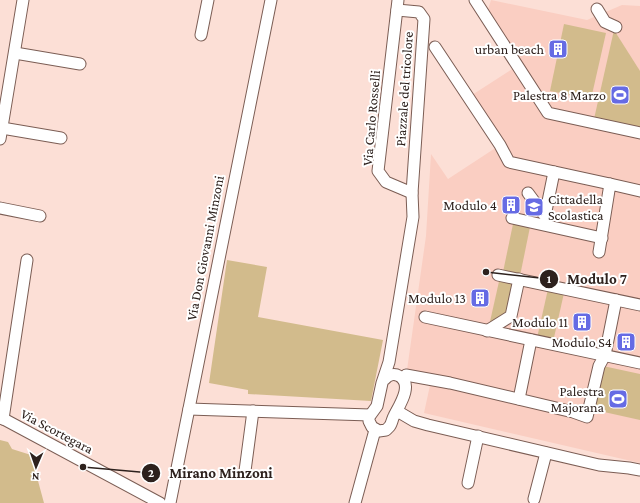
<svg xmlns="http://www.w3.org/2000/svg" width="640" height="503" font-family="'Crimson Pro',serif">
	<rect width="100%" height="100%" fill="#fcdfd6"/>
	<polygon fill="#facec2" points="491,0 587,20 622,5 640,6 640,463 424,413 432,376 407,370 426,236 431,154 448,179 500,145 472,95 520,64 487,13"/>
	<g fill="#d2bb8c">
		<polygon points="564,24 606,33 591,99 550,91"/>
		<polygon points="614,30 640,71 640,129 594,119"/>
		<polygon points="513,224 530,227 520,276 503,272"/>
		<polygon points="227,260 267,267 258,317 383,340 371,401 248,394 248,390 209,383"/>
		<polygon points="500,277 516,281 509,314 489,326"/>
		<polygon points="548,289 564,293 553,342 537,338"/>
		<polygon points="603,366 640,374 640,420 595,410"/>
		<polygon points="0,440 8,442 12,449 31,455 44,503 0,503"/>
	</g>
	<g fill="none" stroke-linecap="round" stroke-linejoin="round">
		<g stroke="#7b5d54" stroke-width="13">
			<g id="minor">
				<polyline points="398,0 378,171 386,182 412,193"/>
				<polyline points="475,0 548,113 640,133"/>
				<polyline points="597,9 605,22 616,27"/>
				<polyline points="201,35 208,0"/>
				<polyline points="435,47 500,145 509,162 610,184"/>
				<polyline points="15,53 80,64"/>
				<polyline points="2,128 61,138"/>
				<polyline points="0,139 23,0"/>
				<polyline points="528,193 545,216 554,172"/>
				<polyline points="0,208 40,216"/>
				<polyline points="512,218 602,238"/>
				<polyline points="599,252 610,184 640,191"/>
				<polyline points="498,275 640,305"/>
				<polyline points="425,317 640,363"/>
				<polyline points="487,331 511,316 519,279"/>
				<path d="M385 379C388 375 394 373 399 376 414 384 399 406 394 416 392 419 392 424 389 427L386 430 379 431 372 427 369 421V417L377 406 382 383 389 362 413 217 412 193 424 19 419 12 397 10"/>
				<polyline points="403,379 406,375 450,383 573,412 587,417 599,366 605,355 616,300"/>
				<polyline points="519,399 531,340"/>
				<polyline points="189,409 370,415"/>
				<polyline points="397,411 414,421 428,425 599,465 629,468 640,470"/>
				<polyline points="0,417 160,503"/>
				<polyline points="3,419 27,260"/>
				<polyline points="245,471 253,411"/>
				<polyline points="468,483 478,436"/>
				<polyline points="534,499 546,453"/>
				<polyline points="170,503 271,0"/>
				<polyline points="355,503 375,430"/>
			</g>
		</g>
		<use href="#minor" stroke="#fff" stroke-width="11"/>
	</g>
	<defs>
		<g id="building-square" transform="scale(1)"><rect x="-9" y="-9" width="18" height="18" rx="4" fill="#666be4" stroke="#fff"/><path d="M-4-6H4V6H1V3H-1V6H-4ZM-2.5-4.3h1.7v1.8h-1.7ZM.8-4.3h1.7v1.8H.8ZM-2.5-1h1.7V.8h-1.7ZM.8-1h1.7V.8H.8Z" fill="#fff"/></g>
		<g id="stadium-square" transform="scale(1)"><rect x="-9" y="-9" width="18" height="18" rx="4" fill="#666be4" stroke="#fff"/><path d="M0-5a6.5 5 0 1 0 0 10a6.5 5 0 1 0 0-10ZM-3.5-1.8h7v3.6h-7Z" fill="#fff"/></g>
		<g id="school-square" transform="scale(1)"><rect x="-9" y="-9" width="18" height="18" rx="4" fill="#666be4" stroke="#fff"/><path d="M0-5L7-2L0 1L-7-2ZM-4 1L0 2.5L4 1V4Q0 6-4 4Z" fill="#fff"/></g>
	</defs>
	<g fill-rule="evenodd">
		<use href="#building-square" x="558" y="49"/>
		<use href="#stadium-square" x="620" y="95"/>
		<use href="#building-square" x="511" y="205"/>
		<use href="#school-square" x="534" y="207"/>
		<use href="#building-square" x="480" y="298"/>
		<use href="#building-square" x="582" y="322"/>
		<use href="#building-square" x="626" y="342"/>
		<use href="#stadium-square" x="618" y="399"/>
	</g>
	<g text-anchor="middle" dominant-baseline="central" stroke-width="4" stroke-linejoin="round" paint-order="stroke">
		<g font-size="14" fill="#2d211d" stroke="#fff" text-anchor="end">
			<text x="544" y="49">urban beach</text>
			<text x="606" y="95">Palestra 8 Marzo</text>
			<text x="548" y="199" text-anchor="start">Cittadella<tspan x="548" dy="16">Scolastica</tspan></text>
			<text x="497" y="205">Modulo 4</text>
			<text x="466" y="298">Modulo 13</text>
			<text x="568" y="322">Modulo 11</text>
			<text x="612" y="342">Modulo S4</text>
			<text x="604" y="391">Palestra<tspan x="604" dy="16">Majorana</tspan></text>
		</g>
		<g font-size="14" fill="#2d211d" stroke="#fff">
			<text transform="translate(404 89) rotate(-86)">Piazzale del tricolore</text>
			<text transform="translate(371 118) rotate(-85)">Via Carlo Rosselli</text>
			<text transform="translate(205 248) rotate(-79)">Via Don Giovanni Minzoni</text>
			<text transform="translate(57 431) rotate(28)">Via Scortegara</text>
		</g>
	</g>
	<path fill="none" stroke="#2d211d" stroke-width="1.5" d="M486 272L549 279M83 467L151 473"/>
	<g fill="#2d211d" stroke="#fff" stroke-width="1.5">
		<circle cx="486" cy="272" r="4"/>
		<circle cx="83" cy="467" r="4"/>
		<circle cx="549" cy="279" r="10"/>
		<circle cx="151" cy="473" r="10"/>
	</g>
	<g font-size="12" text-anchor="middle" font-weight="bold" fill="#fff">
		<text x="549" y="283">1</text>
		<text x="151" y="477">2</text>
	</g>
	<g font-size="15" text-anchor="middle" font-weight="bold" fill="#2d211d" stroke="#fff" stroke-width="4" stroke-linejoin="round" paint-order="stroke">
		<text x="597" y="284">Modulo 7</text>
		<text x="221" y="478">Mirano Minzoni</text>
	</g>
	<g transform="translate(36 467) rotate(182)" stroke="#ffffff" stroke-width="3" paint-order="stroke">
	<path d="M0-3L7 15L0 10L-7 15Z" fill="#2d211d"/>
	<text y="-6" font-size="11" font-weight="bold" text-anchor="middle" fill="#2d211d">N</text>
	</g>
</svg>
